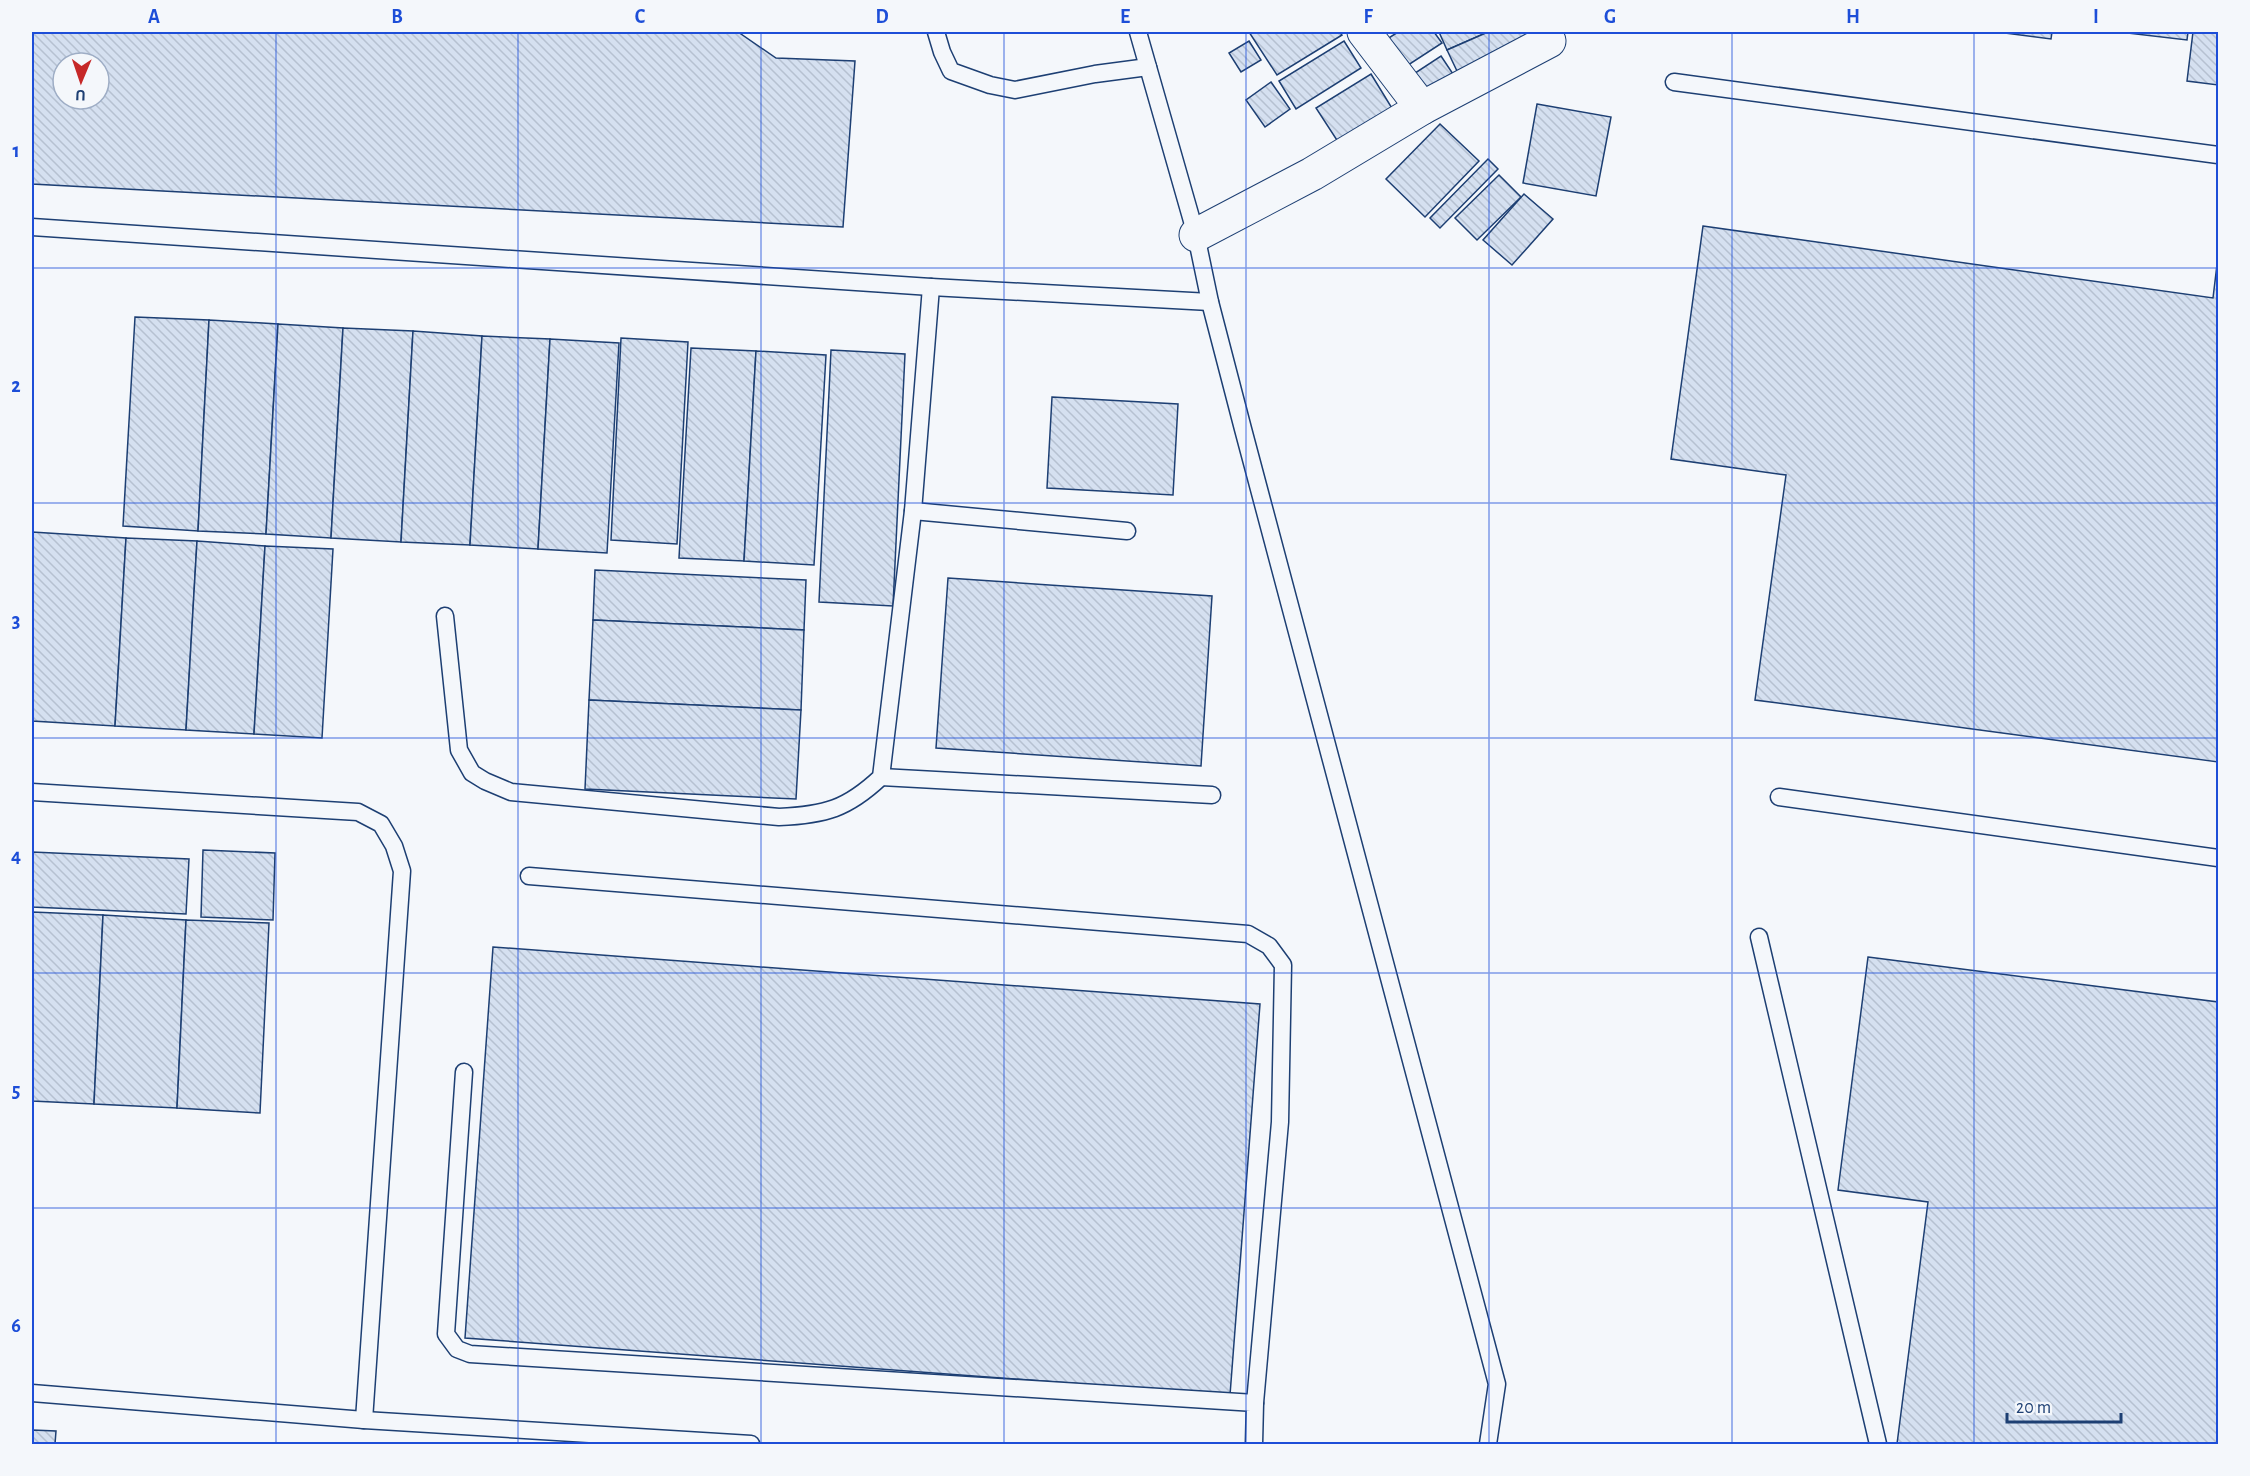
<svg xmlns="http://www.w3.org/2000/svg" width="2250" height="1476" font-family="'Alegreya Sans',sans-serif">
	<defs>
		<pattern id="building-back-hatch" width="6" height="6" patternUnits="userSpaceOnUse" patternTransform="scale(1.5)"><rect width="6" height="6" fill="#d5e0f0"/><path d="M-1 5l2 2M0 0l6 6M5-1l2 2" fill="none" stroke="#b6c1d1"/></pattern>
	</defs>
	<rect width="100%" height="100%" fill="#f4f7fb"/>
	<g fill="url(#building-back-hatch)" stroke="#1d3f73" stroke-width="1.5" fill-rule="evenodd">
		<path d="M32 32H738L776 58 855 61 843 227 32 184ZM63 63H99V99H63Z"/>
		<polygon points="1249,32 1339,32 1342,35 1277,75"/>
		<polygon points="1398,32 1434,32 1442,43 1399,71 1381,43"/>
		<polygon points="1439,32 1488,32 1447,50"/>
		<polygon points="1488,32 1542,32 1457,71 1447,50"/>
		<polygon points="1997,32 2052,32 2051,39"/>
		<polygon points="2119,32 2188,32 2187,40"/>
		<polygon points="2193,32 2218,32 2218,85 2187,81"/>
		<polygon points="1249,41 1261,60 1241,72 1229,53"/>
		<polygon points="1344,41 1361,68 1296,109 1279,81"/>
		<polygon points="1441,56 1457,80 1421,103 1406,79"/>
		<polygon points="1371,74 1398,118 1344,151 1316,108"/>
		<polygon points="1271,82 1290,109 1265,127 1246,100"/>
		<polygon points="1537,104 1611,117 1596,196 1523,183"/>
		<polygon points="1440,124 1479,161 1425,217 1386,179"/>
		<polygon points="1488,159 1498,169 1440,228 1430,218"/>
		<polygon points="1499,175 1521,197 1477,240 1455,218"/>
		<polygon points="1524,194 1553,219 1512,265 1483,240"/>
		<polygon points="1703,226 2213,298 2218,256 2218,762 1755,700 1786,475 1671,459"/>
		<polygon points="135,317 209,320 198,531 123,526"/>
		<polygon points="209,320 278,324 266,534 198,531"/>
		<polygon points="278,324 343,328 331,538 266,534"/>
		<polygon points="343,328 413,331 401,542 331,538"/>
		<polygon points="413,331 482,336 470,545 401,542"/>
		<polygon points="482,336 550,339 538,549 470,545"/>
		<polygon points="621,338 688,342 677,544 611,540"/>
		<polygon points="550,339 619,343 607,553 538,549"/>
		<polygon points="691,348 756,351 744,561 679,558"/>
		<polygon points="831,350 905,354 893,606 819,602"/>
		<polygon points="756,351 826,355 814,565 744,561"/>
		<polygon points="1052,397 1178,404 1173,495 1047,488"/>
		<polygon points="32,532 126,538 115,726 32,721"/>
		<polygon points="126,538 197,541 186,730 115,726"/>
		<polygon points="197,541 265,546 254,734 186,730"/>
		<polygon points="265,546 333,549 322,738 254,734"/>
		<polygon points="595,570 806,580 804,630 593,620"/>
		<polygon points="948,578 1212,596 1201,766 936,748"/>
		<polygon points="593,620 804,630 801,710 589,700"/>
		<polygon points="589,700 801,710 796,799 585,789"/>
		<polygon points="203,850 275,853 273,920 201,917"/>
		<polygon points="32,852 189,859 186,914 32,907"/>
		<polygon points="32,912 103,915 94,1104 32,1101"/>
		<polygon points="103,915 186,920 177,1108 94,1104"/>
		<polygon points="186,920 269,923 260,1113 177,1108"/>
		<polygon points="493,947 1260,1004 1230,1395 465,1338"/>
		<polygon points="1868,957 2218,1002 2218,1444 1897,1444 1928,1202 1838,1190"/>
		<polygon points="32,1430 56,1431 55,1444 32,1444"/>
	</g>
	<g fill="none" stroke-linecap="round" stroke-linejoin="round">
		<g stroke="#1d3f73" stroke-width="19">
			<g id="lane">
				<polyline points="936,32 942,52 951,71 990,85 1015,90 1095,74 1148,67"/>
				<polyline points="1138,32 1196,235 1210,302 1243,429 1497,1384 1488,1444"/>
				<polyline points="1674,82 2218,155"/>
				<polyline points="32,227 931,287 1210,302"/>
				<polyline points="913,511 1127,531"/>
				<path d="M445 616 459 750 472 773 485 781 511 792 779 817C825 815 847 809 881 777L913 511 931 287"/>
				<polyline points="881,777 1212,795"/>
				<polyline points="32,792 358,812 381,824 394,846 402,871 364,1420"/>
				<polyline points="1779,797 2218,858"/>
				<polyline points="529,876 1248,934 1269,946 1283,965 1280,1122 1255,1403"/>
				<polyline points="1759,937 1878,1444"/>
				<polyline points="464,1072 446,1334 457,1349 470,1354 1255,1403 1254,1444"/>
				<polyline points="32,1393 364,1420 751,1444"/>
			</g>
		</g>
		<g stroke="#1d3f73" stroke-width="35">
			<g id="street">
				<polyline points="1364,32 1422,108 1549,41"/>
				<polyline points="1196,235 1312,174 1422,108"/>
			</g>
		</g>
		<use href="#lane" stroke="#f4f7fb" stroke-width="16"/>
		<use href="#street" stroke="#f4f7fb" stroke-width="33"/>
	</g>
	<path fill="none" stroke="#1d4ed8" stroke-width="1.5" stroke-opacity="0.55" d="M276 32V1444M518 32V1444M761 32V1444M1004 32V1444M1246 32V1444M1489 32V1444M1732 32V1444M1974 32V1444M32 268H2218M32 503H2218M32 738H2218M32 973H2218M32 1208H2218"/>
	<rect width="2250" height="1476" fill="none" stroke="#f4f7fb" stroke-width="66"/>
	<g transform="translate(81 81) rotate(182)"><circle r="28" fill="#f4f7fb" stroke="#9eadc5" stroke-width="1.5"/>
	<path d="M0-4.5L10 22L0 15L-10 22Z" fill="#c62828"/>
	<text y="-9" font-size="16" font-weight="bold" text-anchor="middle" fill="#1d3f73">U</text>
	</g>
	<path d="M2007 1413v9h114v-9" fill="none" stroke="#1d3f73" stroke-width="3"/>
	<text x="2016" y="1413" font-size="18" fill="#1d3f73" stroke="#f4f7fb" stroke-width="4.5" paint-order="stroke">20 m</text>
	<rect x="33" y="33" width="2184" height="1410" fill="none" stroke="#1d4ed8" stroke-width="2"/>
	<g font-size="20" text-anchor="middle" font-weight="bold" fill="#1d4ed8">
		<text x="154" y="23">A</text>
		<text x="397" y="23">B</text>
		<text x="640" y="23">C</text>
		<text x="882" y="23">D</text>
		<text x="1125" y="23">E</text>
		<text x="1368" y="23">F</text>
		<text x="1610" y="23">G</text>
		<text x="1853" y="23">H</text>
		<text x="2096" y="23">I</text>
		<text x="16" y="157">1</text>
		<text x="16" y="392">2</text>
		<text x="16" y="627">3</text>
		<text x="16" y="862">4</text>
		<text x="16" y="1097">5</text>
		<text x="16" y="1332">6</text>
	</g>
</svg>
